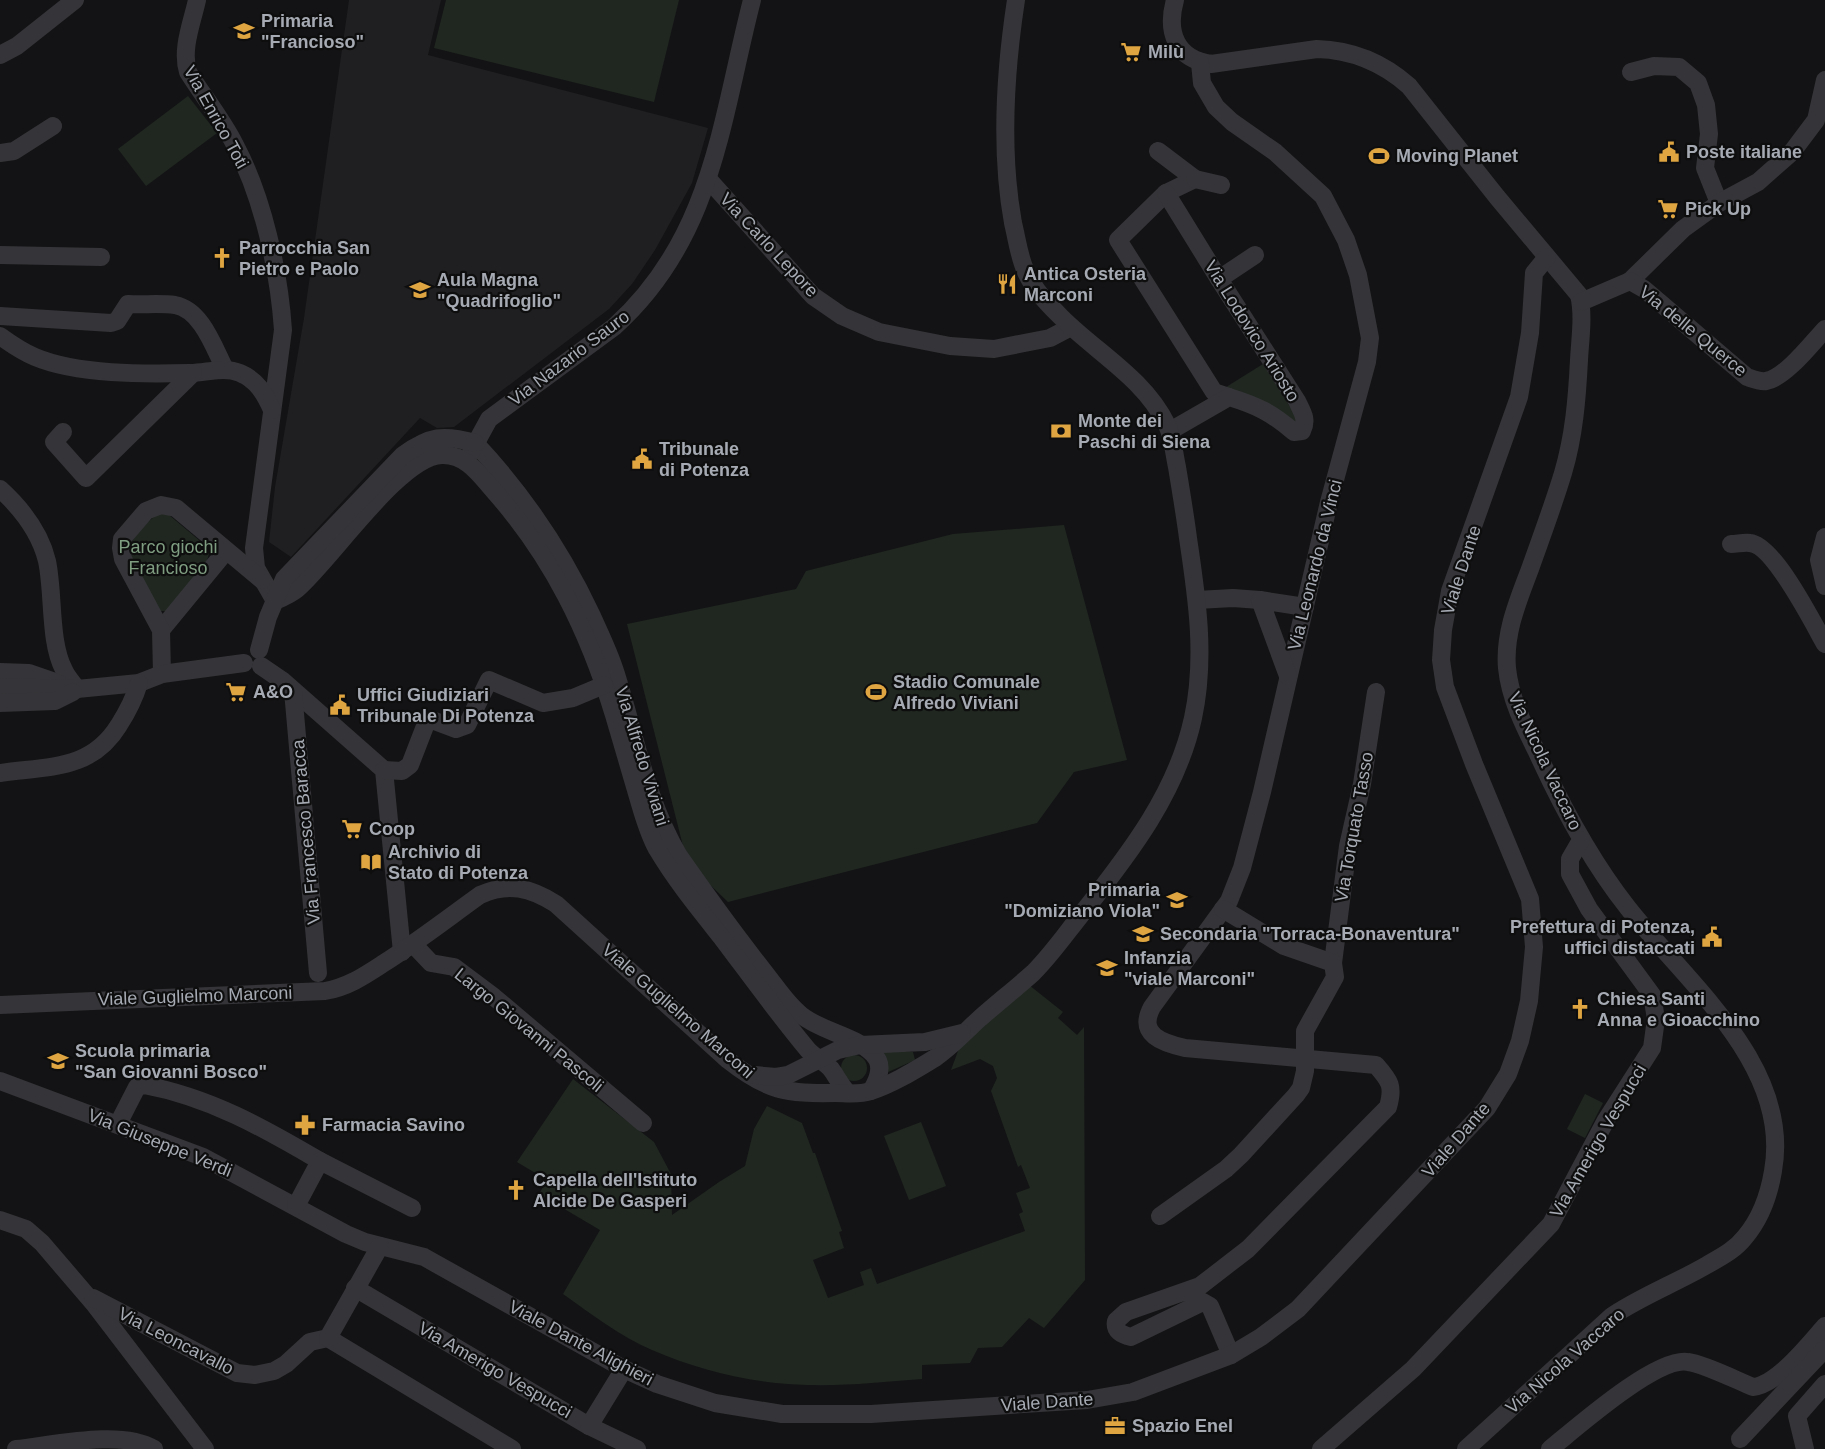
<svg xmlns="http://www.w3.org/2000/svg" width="1825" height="1449" font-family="Arial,sans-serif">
	<rect width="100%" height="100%" fill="#131315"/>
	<polygon fill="#1f1f21" points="349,0 441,0 428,55 708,128 692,183 655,250 632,284 609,309 454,427 437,428 420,418 291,557 269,542 275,487 304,318"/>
	<g fill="#202720">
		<polygon points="446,0 679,0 654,102 434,48"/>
		<polygon points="188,96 217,133 146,186 118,149"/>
		<polygon points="1263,364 1297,418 1296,423 1223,389"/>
		<path d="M161 513 169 515 206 546 209 553 207 561 166 611H159L128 551C131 538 148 519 161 513Z"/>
		<polygon points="1064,525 1127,760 1074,772 1037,823 728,902 701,876 683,846 627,624 796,589 806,571 953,534"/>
		<path d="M1029 985 1063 1012 1058 1018 1077 1035 1084 1027 1085 1280 1044 1328 1029 1318 1002 1347 978 1348 970 1363 922 1365V1379C884 1382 846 1386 808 1385 754 1384 701 1371 652 1350 620 1336 591 1314 563 1294L600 1230 539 1194 547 1180 517 1162 573 1079 654 1142 671 1174 672 1215 719 1182 745 1166 754 1129 767 1106 802 1123 813 1153H815L842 1231 839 1232 844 1248 813 1260 828 1298 864 1285 860 1272 871 1268 877 1284 1025 1231 1019 1214 1023 1212 1016 1193 1030 1188 1021 1165 1018 1167 991 1091 997 1078 993 1066 980 1059 951 1070 961 1043Z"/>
		<polygon points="880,1052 913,1052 915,1060 886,1073"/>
		<circle cx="854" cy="1068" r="13"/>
		<polygon points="1585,1094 1603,1103 1585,1138 1567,1129"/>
		<polygon points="921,1122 946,1186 909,1200 884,1136"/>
	</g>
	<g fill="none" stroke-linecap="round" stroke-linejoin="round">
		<g stroke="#353539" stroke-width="18">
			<path d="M197 0C192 23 181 49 188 72 203 96 222 119 235 145 263 197 279 271 283 330L254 548 256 568 275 601"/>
			<path d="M1175 0C1166 32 1176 59 1211 64L1317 49C1353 50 1382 62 1409 86L1497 197 1579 295C1584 315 1580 340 1579 360 1577 399 1574 436 1563 473 1553 506 1541 538 1530 569 1518 601 1504 633 1507 668 1510 698 1524 726 1537 752 1562 807 1590 860 1628 908 1687 983 1792 1066 1773 1171 1769 1195 1761 1218 1745 1237 1735 1250 1721 1257 1707 1265 1676 1283 1642 1296 1612 1316L1466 1449"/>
			<polyline points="0,55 17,46 75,0"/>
			<path d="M1200 63 1202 83 1216 107 1232 122 1275 152 1323 196 1346 240 1358 275 1370 338 1367 362 1329 502 1262 792 1242 868 1229 901 1152 1007C1137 1035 1163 1043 1185 1048L1376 1065C1390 1081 1394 1086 1388 1107L1248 1249 1200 1286 1126 1312 1116 1321C1114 1331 1122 1335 1131 1337L1203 1302 1210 1306 1231 1355"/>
			<polyline points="1631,72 1654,66 1679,67 1698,83 1706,105 1709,134 1705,168 1719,203"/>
			<polyline points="1158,151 1195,179 1166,193 1118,240 1214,392 1229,397"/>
			<polyline points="0,153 14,151 53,126"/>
			<polyline points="1195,179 1221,185"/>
			<polyline points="709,180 813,296 842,316 879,332 950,346 994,349 1050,338 1071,327"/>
			<path d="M1166 193 1219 279 1297 401C1302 412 1308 419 1302 431L1294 432C1272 413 1258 406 1229 397L1170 431"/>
			<polyline points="0,255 101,257"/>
			<polyline points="1219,279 1255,255"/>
			<polyline points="1630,281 1683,229 1719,203 1758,182 1792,152 1816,120 1825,80"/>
			<path d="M1581 302 1630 281 1644 289 1747 377C1753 379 1760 382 1766 381 1785 378 1812 343 1825 329"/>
			<path d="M0 316 111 323 117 321 128 304C143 305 160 303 175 305 202 310 214 348 225 369"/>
			<path d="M0 336C11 344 23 352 35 357 78 375 144 374 190 373 207 373 224 366 240 373 257 380 265 394 272 410"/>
			<polyline points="63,432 54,442 86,478 193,373"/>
			<path d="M475 443C523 494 562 552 592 616 600 634 609 652 615 671 635 733 645 799 679 856 707 896 735 935 766 974 777 988 787 1004 801 1015 822 1032 854 1035 873 1054 885 1065 878 1080 871 1091"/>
			<path d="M471 452 489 419 614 327C713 238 721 120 752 0"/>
			<path d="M0 489C22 509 40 532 47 561 54 594 49 642 64 670 67 677 73 683 77 689"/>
			<polyline points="1825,537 1819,560 1825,586"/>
			<path d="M1731 544C1737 544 1744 542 1750 543 1774 545 1813 623 1825 644"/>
			<polyline points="1197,600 1233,598 1260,600"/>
			<path d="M275 601C282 598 291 594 297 589 331 560 400 456 442 455 466 454 480 475 494 491 552 557 588 630 614 715 622 742 630 770 638 797 643 814 648 833 657 849 676 881 699 909 722 938 750 975 778 1014 808 1050 814 1057 824 1061 831 1069 837 1077 841 1086 848 1093"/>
			<polyline points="161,630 226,551"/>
			<path d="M259 650 268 617 284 579 403 455C430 436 443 434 475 443"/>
			<polyline points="261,666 283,681 384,770 402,952"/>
			<polyline points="0,672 29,673 58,683"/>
			<polyline points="162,674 161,630 123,559 121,548 122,539 146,511 161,505 176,508 262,580"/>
			<polyline points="1288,676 1260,600 1305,607"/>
			<polyline points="0,687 77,689 139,683 162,674 244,663"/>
			<polyline points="293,691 318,973"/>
			<polyline points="0,703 55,701 73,692"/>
			<polyline points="384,770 402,771 410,765 427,721 432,720 456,729 467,725 489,680 543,703 573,698 604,685"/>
			<path d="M0 773C48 766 91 771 119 725 128 711 134 699 139 683"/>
			<polyline points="413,944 431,963 454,967 494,997 643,1123"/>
			<polyline points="1333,963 1348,846 1362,784 1376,692"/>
			<path d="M0 1005 325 991C348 987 364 976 384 963 417 942 448 918 480 895 508 882 531 888 556 904L728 1060C767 1091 786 1094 835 1093 846 1093 859 1095 871 1091 893 1084 915 1070 935 1058 951 1047 964 1033 978 1020 996 1004 1015 989 1033 973 1052 954 1067 932 1084 911 1130 853 1177 792 1193 718 1206 658 1197 598 1188 538 1185 515 1181 491 1177 467 1174 453 1173 438 1167 425 1144 378 1097 353 1061 317 1048 304 1034 290 1026 272 1019 257 1017 239 1013 223 1000 151 1005 72 1016 0"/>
			<polyline points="755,1075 776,1077 788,1075 838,1050 860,1045 925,1042 962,1033"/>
			<polyline points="0,1081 203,1157 346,1234 365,1242 424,1257 624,1369 657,1384 715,1403 782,1414 871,1414 1087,1400 1133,1392 1231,1355 1261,1337 1298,1309 1487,1108 1508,1074 1520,1041 1529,1001 1534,947 1530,899 1474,764 1445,687 1441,660 1443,630 1450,591 1519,397 1530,333 1534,273 1547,257"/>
			<path d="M118 1124 137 1087 144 1085C209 1097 264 1128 320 1161"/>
			<polyline points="296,1206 320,1161 412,1208"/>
			<polyline points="1160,1216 1226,1169 1241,1155 1296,1095 1301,1088 1305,1071 1305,1031 1335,977 1333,963 1284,946 1223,909"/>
			<polyline points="0,1220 26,1229 42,1243 95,1305 205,1449"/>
			<polyline points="355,1288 589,1426 637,1449"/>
			<polyline points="93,1298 237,1373 255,1375 274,1371 286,1364 310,1342 328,1338"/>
			<polyline points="328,1338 512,1449"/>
			<polyline points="328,1338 380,1246"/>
			<polyline points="589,1426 624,1369"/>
			<path d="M16 1449C54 1445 122 1429 154 1449"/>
			<polyline points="1321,1449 1413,1369 1551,1224 1606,1120 1652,1048 1656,1019 1652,995 1589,909 1570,874 1570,859 1581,840"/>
			<path d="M1550 1449C1576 1428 1657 1356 1688 1362 1704 1364 1736 1380 1753 1387 1777 1385 1809 1344 1825 1326"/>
			<polyline points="1805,1449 1797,1416 1825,1384"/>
		</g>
		<polyline stroke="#353539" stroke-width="18" points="1740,1439 1825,1349"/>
	</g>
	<defs>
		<g id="school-bare" transform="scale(1.62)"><path d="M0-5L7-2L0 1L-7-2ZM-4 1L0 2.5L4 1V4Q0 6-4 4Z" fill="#dea541" stroke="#0e0e0f" stroke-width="2.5" paint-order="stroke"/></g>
		<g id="supermarket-bare" transform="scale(1.62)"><path d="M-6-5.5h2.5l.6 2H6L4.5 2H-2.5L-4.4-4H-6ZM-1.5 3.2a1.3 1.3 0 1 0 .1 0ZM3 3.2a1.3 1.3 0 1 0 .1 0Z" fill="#dea541" stroke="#0e0e0f" stroke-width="2.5" paint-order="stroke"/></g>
		<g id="civic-bare" transform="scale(1.62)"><path d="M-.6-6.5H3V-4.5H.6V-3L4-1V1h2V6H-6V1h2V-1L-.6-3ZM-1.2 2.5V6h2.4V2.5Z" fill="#dea541" stroke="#0e0e0f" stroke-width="2.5" paint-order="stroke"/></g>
		<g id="stadium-bare" transform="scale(1.62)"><path d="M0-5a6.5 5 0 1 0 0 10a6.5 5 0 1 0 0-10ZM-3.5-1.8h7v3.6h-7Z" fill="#dea541" stroke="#0e0e0f" stroke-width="2.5" paint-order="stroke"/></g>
		<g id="church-bare" transform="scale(1.62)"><path d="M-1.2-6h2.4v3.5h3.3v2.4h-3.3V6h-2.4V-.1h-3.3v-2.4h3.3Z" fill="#dea541" stroke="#0e0e0f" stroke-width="2.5" paint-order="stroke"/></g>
		<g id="restaurant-bare" transform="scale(1.62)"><path d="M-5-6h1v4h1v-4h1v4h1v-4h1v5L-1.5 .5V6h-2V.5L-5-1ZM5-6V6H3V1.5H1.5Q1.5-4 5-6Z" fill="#dea541" stroke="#0e0e0f" stroke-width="2.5" paint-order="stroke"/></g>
		<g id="university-bare" transform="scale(1.62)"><path d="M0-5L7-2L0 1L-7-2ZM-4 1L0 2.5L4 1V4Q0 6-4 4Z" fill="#dea541" stroke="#0e0e0f" stroke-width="2.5" paint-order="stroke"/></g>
		<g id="bank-bare" transform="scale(1.62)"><path d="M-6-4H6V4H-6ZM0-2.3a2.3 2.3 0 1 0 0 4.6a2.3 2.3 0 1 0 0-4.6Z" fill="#dea541" stroke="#0e0e0f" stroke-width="2.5" paint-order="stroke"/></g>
		<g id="library-bare" transform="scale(1.62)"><path d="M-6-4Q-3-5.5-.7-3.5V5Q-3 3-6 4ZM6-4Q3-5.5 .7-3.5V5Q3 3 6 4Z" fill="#dea541" stroke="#0e0e0f" stroke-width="2.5" paint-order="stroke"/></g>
		<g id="pharmacy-bare" transform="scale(1.62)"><path d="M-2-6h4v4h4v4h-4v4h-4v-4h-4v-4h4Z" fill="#dea541" stroke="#0e0e0f" stroke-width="2.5" paint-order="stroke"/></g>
		<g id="office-bare" transform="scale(1.62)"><path d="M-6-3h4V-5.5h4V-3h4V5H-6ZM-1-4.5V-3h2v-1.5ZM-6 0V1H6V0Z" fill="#dea541" stroke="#0e0e0f" stroke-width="2.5" paint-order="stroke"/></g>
	</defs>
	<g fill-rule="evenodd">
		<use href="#school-bare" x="244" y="31"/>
		<use href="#supermarket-bare" x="1131" y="52"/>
		<use href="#civic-bare" x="1669" y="152"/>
		<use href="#stadium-bare" x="1379" y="156"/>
		<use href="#supermarket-bare" x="1668" y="209"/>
		<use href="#church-bare" x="222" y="258"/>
		<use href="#restaurant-bare" x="1007" y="284"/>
		<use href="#university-bare" x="420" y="290"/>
		<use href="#bank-bare" x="1061" y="431"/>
		<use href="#civic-bare" x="642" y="459"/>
		<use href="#supermarket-bare" x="236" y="692"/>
		<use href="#stadium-bare" x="876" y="692"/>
		<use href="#civic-bare" x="340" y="705"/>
		<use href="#supermarket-bare" x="352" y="829"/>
		<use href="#library-bare" x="371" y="862"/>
		<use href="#school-bare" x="1177" y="900"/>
		<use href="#school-bare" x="1143" y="934"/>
		<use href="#civic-bare" x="1712" y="937"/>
		<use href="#school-bare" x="1107" y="968"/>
		<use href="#church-bare" x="1580" y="1009"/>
		<use href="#school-bare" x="58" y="1061"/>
		<use href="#pharmacy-bare" x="305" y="1125"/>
		<use href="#church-bare" x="516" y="1190"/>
		<use href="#office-bare" x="1115" y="1426"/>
	</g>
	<g text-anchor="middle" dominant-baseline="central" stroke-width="4.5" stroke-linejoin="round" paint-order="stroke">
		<g font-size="18" font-weight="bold" fill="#a6abb3" stroke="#0e0e0f" text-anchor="start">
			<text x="261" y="21">Primaria<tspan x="261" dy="21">"Francioso"</tspan></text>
			<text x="1148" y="52">Milù</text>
			<text x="1686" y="152">Poste italiane</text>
			<text x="1396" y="156">Moving Planet</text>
			<text x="1685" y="209">Pick Up</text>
			<text x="239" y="248">Parrocchia San<tspan x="239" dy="21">Pietro e Paolo</tspan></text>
			<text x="1024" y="274">Antica Osteria<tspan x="1024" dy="21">Marconi</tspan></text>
			<text x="437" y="280">Aula Magna<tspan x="437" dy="21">"Quadrifoglio"</tspan></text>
			<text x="1078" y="421">Monte dei<tspan x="1078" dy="21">Paschi di Siena</tspan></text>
			<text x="659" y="449">Tribunale<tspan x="659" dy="21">di Potenza</tspan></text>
			<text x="893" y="682">Stadio Comunale<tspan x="893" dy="21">Alfredo Viviani</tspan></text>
			<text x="253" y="692">A&amp;O</text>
			<text x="357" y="695">Uffici Giudiziari<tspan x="357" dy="21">Tribunale Di Potenza</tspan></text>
			<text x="369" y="829">Coop</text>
			<text x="388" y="852">Archivio di<tspan x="388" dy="21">Stato di Potenza</tspan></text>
			<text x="1160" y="890" text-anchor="end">Primaria<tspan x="1160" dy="21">"Domiziano Viola"</tspan></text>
			<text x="1695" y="927" text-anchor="end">Prefettura di Potenza,<tspan x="1695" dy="21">uffici distaccati</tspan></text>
			<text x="1160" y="934">Secondaria "Torraca-Bonaventura"</text>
			<text x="1124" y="958">Infanzia<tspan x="1124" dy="21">"viale Marconi"</tspan></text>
			<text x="1597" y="999">Chiesa Santi<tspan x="1597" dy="21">Anna e Gioacchino</tspan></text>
			<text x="75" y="1051">Scuola primaria<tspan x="75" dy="21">"San Giovanni Bosco"</tspan></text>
			<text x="322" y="1125">Farmacia Savino</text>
			<text x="533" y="1180">Capella dell'Istituto<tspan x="533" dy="21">Alcide De Gasperi</tspan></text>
			<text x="1132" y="1426">Spazio Enel</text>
		</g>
		<g font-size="18" fill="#a6abb3" stroke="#0e0e0f">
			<text transform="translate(216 117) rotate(61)">Via Enrico Toti</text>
			<text transform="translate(769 245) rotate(47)">Via Carlo Lepore</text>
			<text transform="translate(1252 331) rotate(58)">Via Lodovico Ariosto</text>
			<text transform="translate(1693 331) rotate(39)">Via delle Querce</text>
			<text transform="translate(569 358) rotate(-37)">Via Nazario Sauro</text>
			<text transform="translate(1315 565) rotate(-76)">Via Leonardo da Vinci</text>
			<text transform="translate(1461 570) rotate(-72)">Viale Dante</text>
			<text transform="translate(642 756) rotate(73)">Via Alfredo Viviani</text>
			<text transform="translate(1545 761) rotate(65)">Via Nicola Vaccaro</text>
			<text transform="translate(1354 827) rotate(-80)">Via Torquato Tasso</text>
			<text transform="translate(306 832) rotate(-95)">Via Francesco Baracca</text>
			<text transform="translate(195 996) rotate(-2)">Viale Guglielmo Marconi</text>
			<text transform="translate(678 1011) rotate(41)">Viale Guglielmo Marconi</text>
			<text transform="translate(529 1030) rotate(39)">Largo Giovanni Pascoli</text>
			<text transform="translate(1456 1140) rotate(-49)">Viale Dante</text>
			<text transform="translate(1598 1141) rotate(-60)">Via Amerigo Vespucci</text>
			<text transform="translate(160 1143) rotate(22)">Via Giuseppe Verdi</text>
			<text transform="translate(176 1341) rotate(27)">Via Leoncavallo</text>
			<text transform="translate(581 1343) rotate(28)">Viale Dante Alighieri</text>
			<text transform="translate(1565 1361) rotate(-41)">Via Nicola Vaccaro</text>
			<text transform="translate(495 1370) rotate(30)">Via Amerigo Vespucci</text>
			<text transform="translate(1047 1402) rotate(-4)">Viale Dante</text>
		</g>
		<g font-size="18" fill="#7f9d80" stroke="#0e0e0f">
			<text x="168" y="547">Parco giochi<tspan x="168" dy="21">Francioso</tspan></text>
		</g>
	</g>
</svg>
